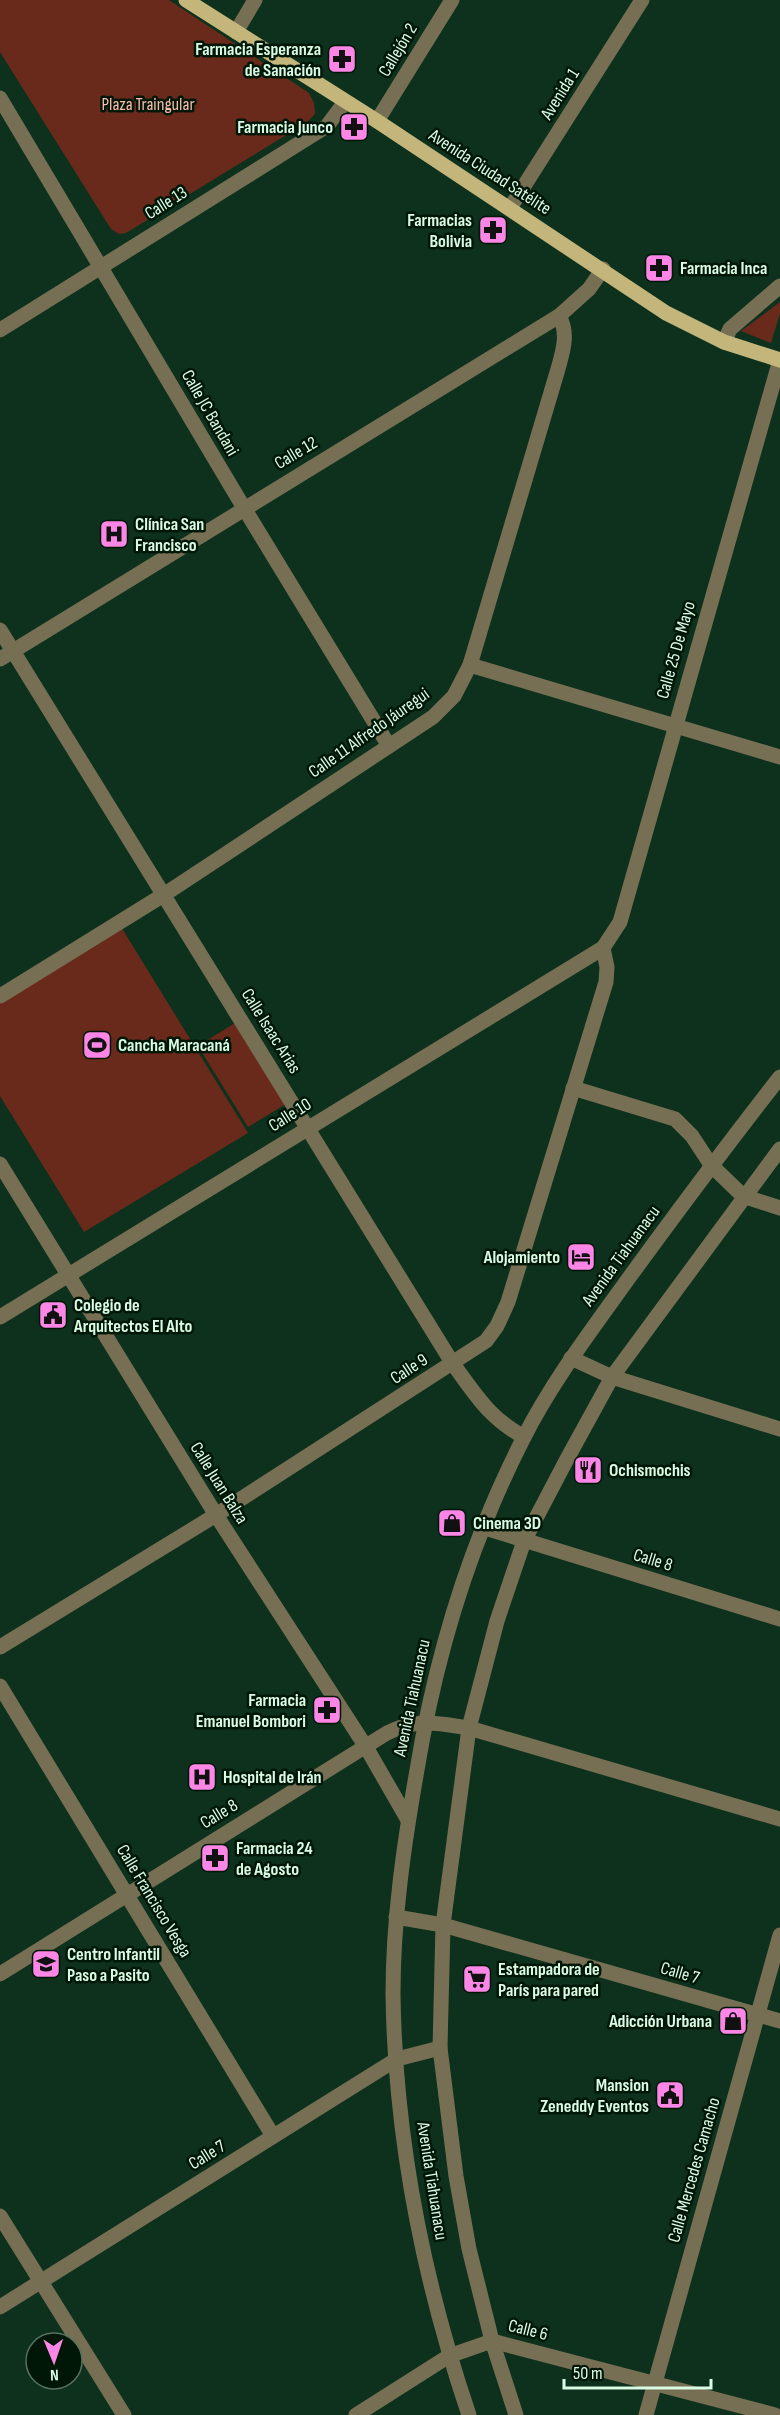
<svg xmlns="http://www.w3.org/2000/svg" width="780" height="2415" font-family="'Sofia Sans Condensed',sans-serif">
	<rect width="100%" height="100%" fill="#0d311c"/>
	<g fill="#692a1b">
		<polygon points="0,0 169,0 309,93 314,103 315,114 306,123 126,233 119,234 111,229 0,52"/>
		<polygon points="780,302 780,313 771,343 741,331"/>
		<polygon points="118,922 248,1133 84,1232 0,1096 0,993"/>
		<polygon points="235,1023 286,1104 248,1127 198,1046"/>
	</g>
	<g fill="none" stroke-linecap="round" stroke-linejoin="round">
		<g stroke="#766f53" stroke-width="15">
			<polyline points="236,32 255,0"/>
			<polyline points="0,98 244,508 389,746"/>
			<polyline points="377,121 452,0"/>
			<polyline points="510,208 642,0"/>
			<polyline points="0,330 327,126 345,102"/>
			<polyline points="724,342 730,329 780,286"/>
			<path d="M0 630 453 1364C476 1395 489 1418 524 1437"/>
			<polyline points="0,659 559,316 589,289 603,269"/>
			<polyline points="470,665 780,757"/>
			<path d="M0 996 165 894 433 717 454 696 470 665 558 369C563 351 569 333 559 316"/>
			<polyline points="573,1088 675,1119 692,1136 711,1165 743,1196 780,1208"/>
			<polyline points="0,1164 216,1515 366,1747 408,1820"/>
			<polyline points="0,1317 603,948 620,922 780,360"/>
			<polyline points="571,1358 612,1377 780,1429"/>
			<polyline points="482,1527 780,1619"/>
			<polyline points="0,1647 216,1515 486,1341 497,1326 508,1302 606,982 607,967 603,948"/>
			<polyline points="0,1686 273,2136"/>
			<polyline points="396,1917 443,1925 780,2021"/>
			<path d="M0 1974 387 1733C418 1718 436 1723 469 1728L780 1819"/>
			<polyline points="0,2216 124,2415"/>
			<polyline points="0,2307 397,2059 440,2048"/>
			<polyline points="356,2415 449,2356 492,2341 775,2415"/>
			<path d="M469 2415C423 2279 395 2137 393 1994 393 1919 404 1844 417 1770 436 1654 470 1543 523 1439 553 1380 593 1328 631 1275 680 1208 729 1142 780 1077"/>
			<polyline points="516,2415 492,2341 469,2249 456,2176 440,2048 443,1925 469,1728 497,1621 524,1541 567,1459 612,1377 780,1149"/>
			<polyline points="646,2415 780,1935"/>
		</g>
		<polyline stroke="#c4b57a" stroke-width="15" points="186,0 377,121 666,313 724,342 780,360"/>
	</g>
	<defs>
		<g id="pharmacy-square" transform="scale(1.5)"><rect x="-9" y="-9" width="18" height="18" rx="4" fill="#fb86e5" stroke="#001708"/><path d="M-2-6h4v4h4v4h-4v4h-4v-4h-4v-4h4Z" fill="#111"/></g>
		<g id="hospital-square" transform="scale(1.5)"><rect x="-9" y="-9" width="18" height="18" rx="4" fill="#fb86e5" stroke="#001708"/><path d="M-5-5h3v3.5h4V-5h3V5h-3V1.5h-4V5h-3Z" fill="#111"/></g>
		<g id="stadium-square" transform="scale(1.5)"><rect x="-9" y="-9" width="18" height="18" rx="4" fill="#fb86e5" stroke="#001708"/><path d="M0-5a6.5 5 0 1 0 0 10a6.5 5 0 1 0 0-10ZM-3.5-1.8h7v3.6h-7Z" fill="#111"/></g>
		<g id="hotel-square" transform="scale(1.5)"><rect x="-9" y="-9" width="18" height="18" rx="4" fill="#fb86e5" stroke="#001708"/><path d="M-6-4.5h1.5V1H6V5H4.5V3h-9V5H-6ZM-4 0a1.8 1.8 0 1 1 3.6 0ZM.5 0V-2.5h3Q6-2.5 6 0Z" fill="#111"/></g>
		<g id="civic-square" transform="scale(1.5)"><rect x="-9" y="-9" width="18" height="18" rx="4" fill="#fb86e5" stroke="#001708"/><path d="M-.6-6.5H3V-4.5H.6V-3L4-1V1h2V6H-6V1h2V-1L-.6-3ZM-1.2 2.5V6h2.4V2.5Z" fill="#111"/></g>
		<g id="restaurant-square" transform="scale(1.5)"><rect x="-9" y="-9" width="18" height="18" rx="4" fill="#fb86e5" stroke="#001708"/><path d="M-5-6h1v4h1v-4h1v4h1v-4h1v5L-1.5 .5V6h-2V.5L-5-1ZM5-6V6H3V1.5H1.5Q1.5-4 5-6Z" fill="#111"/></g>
		<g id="shop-square" transform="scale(1.5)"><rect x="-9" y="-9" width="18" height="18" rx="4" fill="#fb86e5" stroke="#001708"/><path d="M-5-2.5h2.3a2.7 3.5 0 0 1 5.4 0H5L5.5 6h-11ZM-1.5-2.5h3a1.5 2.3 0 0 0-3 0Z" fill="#111"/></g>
		<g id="school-square" transform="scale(1.5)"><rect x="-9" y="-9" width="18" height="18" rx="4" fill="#fb86e5" stroke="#001708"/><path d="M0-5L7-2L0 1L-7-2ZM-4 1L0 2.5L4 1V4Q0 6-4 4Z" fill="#111"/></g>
		<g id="supermarket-square" transform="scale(1.5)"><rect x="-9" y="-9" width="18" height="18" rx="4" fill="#fb86e5" stroke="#001708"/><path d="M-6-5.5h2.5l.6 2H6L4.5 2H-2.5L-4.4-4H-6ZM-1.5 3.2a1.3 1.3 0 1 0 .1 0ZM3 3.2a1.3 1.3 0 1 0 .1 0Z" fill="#111"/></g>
	</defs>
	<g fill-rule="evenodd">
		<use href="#pharmacy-square" x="342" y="59"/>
		<use href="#pharmacy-square" x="354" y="127"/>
		<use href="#pharmacy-square" x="493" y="230"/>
		<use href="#pharmacy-square" x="659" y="268"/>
		<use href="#hospital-square" x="114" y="534"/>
		<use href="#stadium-square" x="97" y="1045"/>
		<use href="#hotel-square" x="581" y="1257"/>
		<use href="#civic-square" x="53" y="1315"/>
		<use href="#restaurant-square" x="588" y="1470"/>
		<use href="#shop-square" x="452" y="1523"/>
		<use href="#pharmacy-square" x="327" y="1710"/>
		<use href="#hospital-square" x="202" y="1777"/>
		<use href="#pharmacy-square" x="215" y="1858"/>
		<use href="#school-square" x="46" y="1964"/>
		<use href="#supermarket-square" x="477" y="1979"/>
		<use href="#shop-square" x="733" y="2021"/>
		<use href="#civic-square" x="670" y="2095"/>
	</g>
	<g text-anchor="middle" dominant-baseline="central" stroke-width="5" stroke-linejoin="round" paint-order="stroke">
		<g font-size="18" font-weight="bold" fill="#dafbe4" stroke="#001708" text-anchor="start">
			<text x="321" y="49" text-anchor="end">Farmacia Esperanza<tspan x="321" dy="21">de Sanación</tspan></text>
			<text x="333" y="127" text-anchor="end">Farmacia Junco</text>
			<text x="472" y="220" text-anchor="end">Farmacias<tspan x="472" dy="21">Bolivia</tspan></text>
			<text x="680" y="268">Farmacia Inca</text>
			<text x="135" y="524">Clínica San<tspan x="135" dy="21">Francisco</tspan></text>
			<text x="118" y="1045">Cancha Maracaná</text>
			<text x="560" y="1257" text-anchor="end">Alojamiento</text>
			<text x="74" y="1305">Colegio de<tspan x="74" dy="21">Arquitectos El Alto</tspan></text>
			<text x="609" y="1470">Ochismochis</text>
			<text x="473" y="1523">Cinema 3D</text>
			<text x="306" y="1700" text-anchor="end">Farmacia<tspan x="306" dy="21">Emanuel Bombori</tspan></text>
			<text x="223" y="1777">Hospital de Irán</text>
			<text x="236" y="1848">Farmacia 24<tspan x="236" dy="21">de Agosto</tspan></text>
			<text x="67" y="1954">Centro Infantil<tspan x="67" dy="21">Paso a Pasito</tspan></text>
			<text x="498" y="1969">Estampadora de<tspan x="498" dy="21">París para pared</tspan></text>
			<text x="712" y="2021" text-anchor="end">Adicción Urbana</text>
			<text x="649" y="2085" text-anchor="end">Mansion<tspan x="649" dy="21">Zeneddy Eventos</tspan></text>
		</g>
		<g font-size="18" fill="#dafbe4" stroke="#001708">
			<text transform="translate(398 50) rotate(-59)">Callejón 2</text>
			<text transform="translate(560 94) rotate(-58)">Avenida 1</text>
			<text transform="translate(490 172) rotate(33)">Avenida Ciudad Satélite</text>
			<text transform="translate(166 203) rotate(-32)">Calle 13</text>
			<text transform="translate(210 413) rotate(60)">Calle JC Bandani</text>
			<text transform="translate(296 453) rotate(-31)">Calle 12</text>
			<text transform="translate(676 650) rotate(-74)">Calle 25 De Mayo</text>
			<text transform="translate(369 733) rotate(-35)">Calle 11 Alfredo Jáuregui</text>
			<text transform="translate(271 1031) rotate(58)">Calle Isaac Arias</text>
			<text transform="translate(290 1115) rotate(-32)">Calle 10</text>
			<text transform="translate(621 1256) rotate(-54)">Avenida Tiahuanacu</text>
			<text transform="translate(409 1369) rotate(-33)">Calle 9</text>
			<text transform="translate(219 1483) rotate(58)">Calle Juan Balza</text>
			<text transform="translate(653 1560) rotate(17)">Calle 8</text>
			<text transform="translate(412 1698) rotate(-78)">Avenida Tiahuanacu</text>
			<text transform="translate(219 1814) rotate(-31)">Calle 8</text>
			<text transform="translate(154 1901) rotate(59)">Calle Francisco Vesga</text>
			<text transform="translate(680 1973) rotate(16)">Calle 7</text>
			<text transform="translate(207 2155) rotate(-32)">Calle 7</text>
			<text transform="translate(694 2170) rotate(-74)">Calle Mercedes Camacho</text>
			<text transform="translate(432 2181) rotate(81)">Avenida Tiahuanacu</text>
			<text transform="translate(528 2330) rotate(14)">Calle 6</text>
		</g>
		<g font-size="18" fill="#fabaaa" stroke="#001708">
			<text x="148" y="104">Plaza Traingular</text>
		</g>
	</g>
	<g transform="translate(54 2361) rotate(178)"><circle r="28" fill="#001708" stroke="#577260" stroke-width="1.5"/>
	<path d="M0-4.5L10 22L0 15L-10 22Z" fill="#fb86e5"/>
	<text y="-9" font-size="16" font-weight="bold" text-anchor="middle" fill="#dafbe4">N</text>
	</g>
	<path d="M564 2379v9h147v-9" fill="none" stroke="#dafbe4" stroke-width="3"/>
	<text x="573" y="2379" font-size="18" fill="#dafbe4" stroke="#001708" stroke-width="4.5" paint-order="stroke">50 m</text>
</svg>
